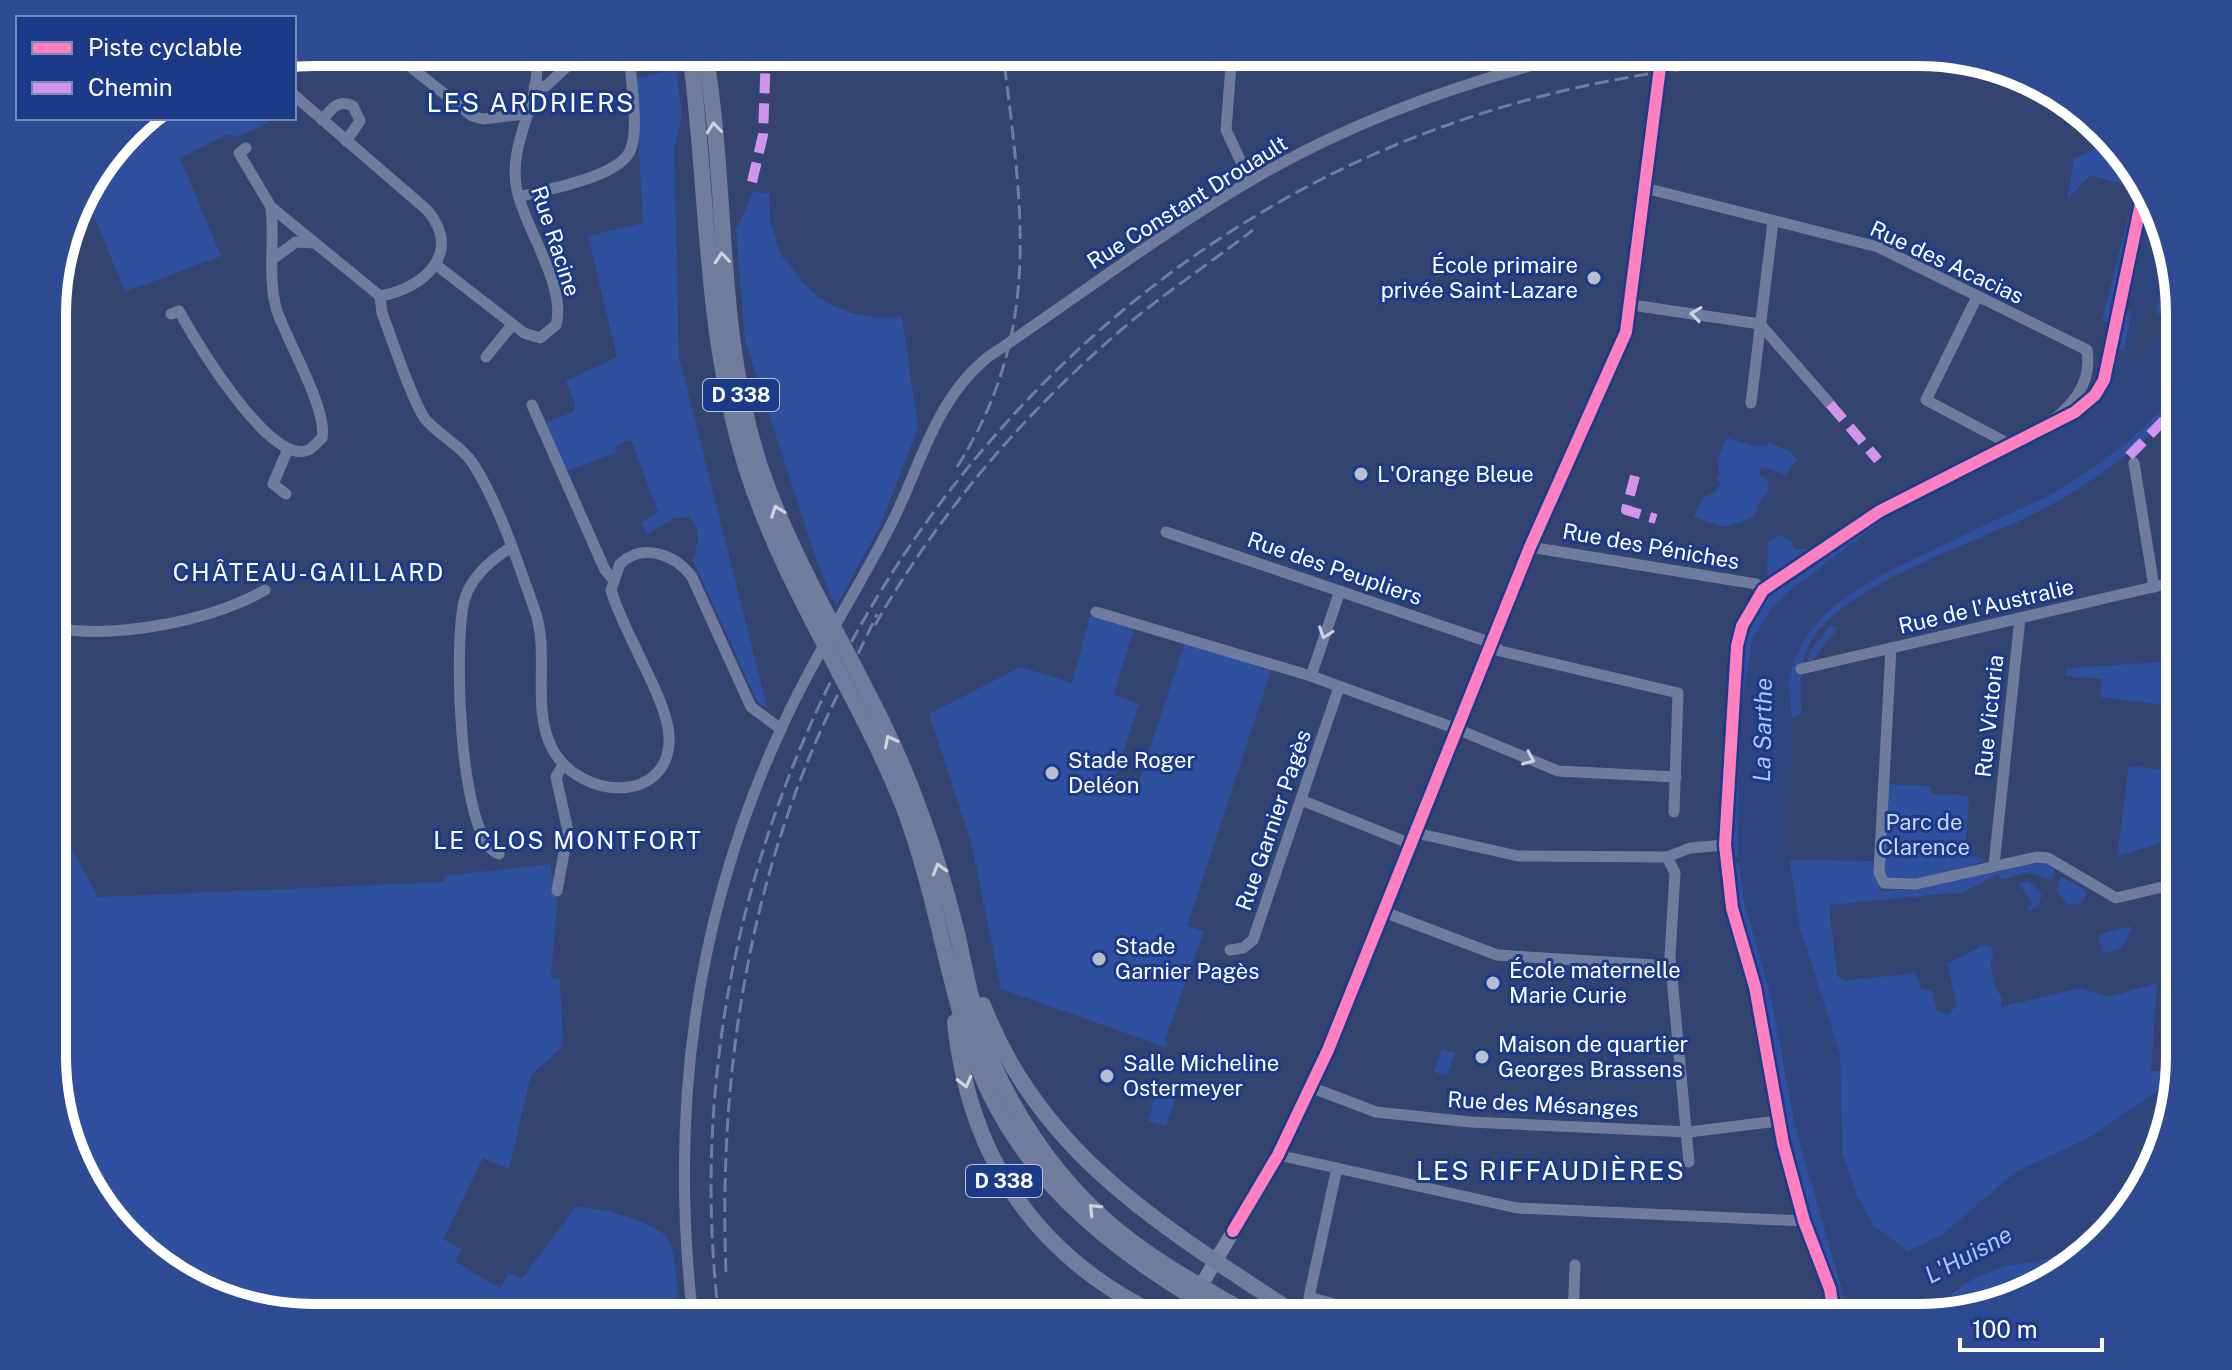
<svg xmlns="http://www.w3.org/2000/svg" width="2232" height="1370" font-family="'Public Sans',sans-serif">
	<rect width="100%" height="100%" fill="#344470"/>
	<g fill="#2f509f">
		<path d="M676 69 682 115 674 149 679 356 767 707 758 703 693 560C698 540 703 533 688 516L673 519 647 534 641 523 658 512 631 440 615 445 616 453 566 471 545 423 573 412 575 405 566 381 617 357 588 236 643 223 635 79Z"/>
		<polygon points="140,118 278,118 240,136 227,135 180,158 221,256 125,292 84,191"/>
		<polygon points="2107,142 2145,185 2119,308 2132,311 2124,350 2111,347 2115,324 2102,321 2136,187 2090,175 2067,200 2074,159"/>
		<path d="M753 192 769 193 770 220 782 259 786 258C808 301 854 324 902 316L918 428 880 526 836 606 818 565 745 340 736 231Z"/>
		<polygon points="2168,259 2179,301 2163,318 2156,311"/>
		<path d="M2179 389V405C2143 445 2103 475 2056 502 1992 540 1841 580 1808 647 1798 667 1801 691 1801 713L1793 718C1753 592 1980 536 2058 490 2104 462 2145 431 2179 389Z"/>
		<polygon points="1727,438 1750,445 1766,446 1769,442 1791,452 1797,460 1785,475 1761,466 1759,474 1767,480 1769,491 1758,504 1755,517 1724,527 1694,517 1702,498 1716,491 1720,484 1716,479 1720,474 1717,459"/>
		<polygon points="1892,513 1773,607 1752,640 1739,721 1739,857 1726,856 1737,646 1754,600 1767,584 1768,543 1780,535 1790,540 1795,550 1812,548 1856,525"/>
		<polygon points="1090,616 1134,628 1114,695 1139,704 1115,778 1137,787 1185,642 1271,671 1187,926 1204,931 1165,1039 1168,1048 1001,989 971,842 929,714 1021,667 1072,683"/>
		<polygon points="1831,625 1837,629 1811,662 1808,660 1811,650"/>
		<polygon points="2179,661 2179,707 2100,697 2102,679 2066,676 2067,668"/>
		<polygon points="2129,766 2179,772 2179,838 2117,856"/>
		<polygon points="1885,784 1931,786 1931,794 1969,796 1965,855 1988,860 1914,882 1891,883 1883,874"/>
		<path d="M54 829 75 854 98 897 445 882 444 876 550 864 557 903 551 978 560 979 563 1046 531 1075 509 1169 483 1158 443 1239 461 1249 456 1262 500 1288 509 1274 522 1279 575 1207C593 1205 660 1223 669 1240 676 1254 676 1281 678 1297L658 1318H313L230 1304 169 1274 96 1201 54 1090Z"/>
		<polygon points="1790,860 1872,861 1880,891 1916,889 2043,862 2055,868 2052,880 2027,872 2002,880 1998,874 1964,892 1829,905 1837,976 1844,981 1915,973 1921,989 1932,991 1937,1011 1948,1015 1957,1005 1947,964 1979,948 1980,944 1992,948 1993,960 1990,963 1996,990 2002,997 2001,1007 2080,988 2109,997 2157,983 2151,1071 2162,1071 2179,1062 2178,1077 2092,1136 2016,1172 1943,1234 1908,1252 1873,1225 1857,1197 1842,1153 1840,1054 1799,925"/>
		<polygon points="1726,861 1739,863 1744,901 1771,996 1795,1125 1850,1317 1834,1317 1778,1121 1755,987 1732,908"/>
		<polygon points="2061,876 2085,890 2086,896 2080,904 2067,904 2057,891"/>
		<polygon points="2028,881 2042,895 2038,906 2029,911 2027,908 2033,904 2019,884"/>
		<polygon points="2130,926 2131,931 2122,947 2103,954 2098,935"/>
		<polygon points="1442,1049 1455,1053 1447,1076 1434,1072"/>
		<polygon points="1157,1090 1176,1096 1166,1126 1148,1121"/>
		<path d="M2089 1246 2050 1283 1931 1317C1951 1291 1976 1272 2009 1265 2017 1263 2026 1264 2034 1262 2053 1258 2070 1250 2089 1246Z"/>
	</g>
	<polygon fill="#2f457e" points="2149,196 2168,259 2157,307 2145,306 2132,362 2137,361 2179,301 2179,389 2126,444 2056,491 1889,571 1835,603 1807,635 1794,662 1789,679 1792,731 1787,824 1790,882 1800,928 1840,1054 1842,1153 1857,1197 1873,1225 1908,1251 1943,1234 2016,1172 2093,1136 2177,1080 2136,1201 2089,1246 2058,1252 2036,1262 2008,1265 1977,1277 1953,1290 1931,1317 1850,1317 1841,1275 1804,1160 1771,996 1744,901 1738,853 1739,721 1752,640 1784,595 1892,513 2009,459 2068,422 2101,392 2115,359 2124,359 2136,304 2126,301"/>
	<g fill="none" stroke-linecap="round" stroke-linejoin="round">
		<g stroke="#707c9d" stroke-width="11">
			<polyline points="392,52 472,116 483,119 525,114"/>
			<polyline points="1232,52 1226,130 1250,181"/>
			<polyline points="534,87 546,86 583,52"/>
			<path d="M294 95 427 210C464 253 423 289 380 296"/>
			<path d="M322 120C331 110 338 98 353 106L360 121 346 141"/>
			<polyline points="246,148 239,153 271,207 380,296"/>
			<path d="M1645 188 1878 247 2087 350C2095 399 2048 425 2013 446L1926 400 1977 297"/>
			<path d="M519 197C547 189 617 178 630 151 640 130 630 76 629 52"/>
			<polyline points="274,258 296,242 315,243"/>
			<path d="M435 264 524 333 540 338 556 325C567 286 524 227 517 190 506 141 546 96 535 52"/>
			<path d="M380 296 382 313C391 336 413 404 426 420 441 437 462 446 474 465 501 509 518 563 535 611 550 653 531 708 552 748 580 802 672 804 669 736 668 701 622 630 611 590L620 564C643 542 676 555 692 577L751 707 781 729"/>
			<polyline points="1632,305 1760,324 1830,404"/>
			<path d="M171 314 179 311C194 338 270 467 308 450 313 448 318 441 322 438 328 410 288 343 277 311 267 278 275 241 271 207"/>
			<polyline points="486,357 512,325"/>
			<polyline points="1751,403 1773,222"/>
			<polyline points="532,405 605,570 612,578"/>
			<polyline points="2134,463 2154,587"/>
			<polyline points="286,494 273,484 288,449"/>
			<polyline points="1166,532 1492,643 1500,651 1678,693 1674,812"/>
			<polyline points="1530,547 1756,584 1763,590"/>
			<polyline points="1096,612 1311,676 1457,729 1558,771 1676,777"/>
			<path d="M54 628C117 639 210 621 265 590"/>
			<polyline points="1891,648 1879,872 1884,883 1916,884 2037,857 2048,858 2116,898 2179,883"/>
			<polyline points="1801,669 2179,581"/>
			<polyline points="1311,676 1340,591"/>
			<polyline points="1301,800 1411,844"/>
			<polyline points="1416,833 1518,856 1667,857 1690,848 1725,845"/>
			<path d="M499 854C458 841 453 637 465 598 472 577 491 560 510 548"/>
			<polyline points="1667,857 1675,873 1670,956 1689,1162"/>
			<polyline points="1994,865 2020,618"/>
			<polyline points="557,891 568,831 556,777 563,765"/>
			<polyline points="1384,912 1497,955 1671,966"/>
			<polyline points="1230,950 1243,948 1253,940 1339,687"/>
			<polyline points="1310,1087 1376,1112 1470,1122 1689,1132 1778,1121 1804,1221 1830,1289 1834,1317"/>
			<polyline points="1278,1155 1517,1208 1804,1221"/>
			<polyline points="1337,1168 1309,1297 1384,1318"/>
			<path d="M693 1318C669 1112 694 918 781 729 811 662 853 598 887 532 920 471 932 402 988 357 1075 299 1159 234 1250 181 1354 119 1467 80 1584 52"/>
			<polyline points="1573,1318 1575,1265"/>
		</g>
		<polyline stroke="#7a85a3" stroke-width="14" points="1182,1318 1278,1155 1328,1050 1530,547 1626,332 1662,52"/>
		<g stroke="#707d9c" stroke-width="16">
			<path d="M690 52C709 194 703 331 747 470 785 590 858 692 904 808 932 882 944 960 967 1036 1010 1174 1108 1249 1228 1318"/>
			<path d="M705 52C729 190 715 331 760 466 800 585 876 688 918 806 934 848 947 893 958 937 965 970 971 1003 982 1035 1006 1105 1054 1176 1110 1224 1154 1262 1206 1289 1256 1318"/>
			<path d="M983 1005C1042 1159 1172 1232 1302 1318"/>
			<path d="M955 1022C969 1159 1038 1259 1164 1318"/>
		</g>
		<g stroke="#707d9c" stroke-width="3" stroke-dasharray="14 6" stroke-linecap="butt">
			<path d="M957 467C1045 328 1021 205 1003 52"/>
			<path d="M875 625C938 514 1024 413 1121 330 1163 294 1209 264 1253 230"/>
			<path d="M726 1272C719 1092 743 913 814 746 833 701 857 658 877 614"/>
			<path d="M719 1318C663 859 907 393 1318 181 1533 70 1787 36 2023 76"/>
		</g>
		<g stroke="#d193ec" stroke-width="10" stroke-dasharray="20 10" stroke-linecap="butt">
			<polyline points="752,182 763,135 766,52"/>
			<polyline points="1830,404 1878,460"/>
			<polyline points="2129,456 2179,405"/>
			<polyline points="1635,476 1626,510 1656,519"/>
		</g>
		<g stroke="#1b3a88" stroke-width="17">
			<g id="cycleway">
				<polyline points="1233,1231 1278,1155 1328,1050 1530,547 1626,332 1662,52"/>
				<polyline points="1834,1317 1830,1289 1804,1221 1783,1143 1755,987 1732,908 1725,845 1737,646 1742,626 1763,590 1880,511 2075,412 2095,395 2104,380 2145,184"/>
			</g>
		</g>
		<use href="#cycleway" stroke="#ff80c0" stroke-width="12"/>
	</g>
	<defs><path id="oneway-chevron" d="M-2-3.5L2.5 0L-2 3.5" fill="none" stroke-width="1.6" stroke-linecap="round" stroke-linejoin="round" transform="scale(2)"/></defs>
	<g stroke="#cdd2dc">
		<use href="#oneway-chevron" transform="translate(714 128) rotate(-96)"/>
		<use href="#oneway-chevron" transform="translate(722 258) rotate(-95)"/>
		<use href="#oneway-chevron" transform="translate(777 511) rotate(-110)"/>
		<use href="#oneway-chevron" transform="translate(890 741) rotate(-117)"/>
		<use href="#oneway-chevron" transform="translate(939 869) rotate(-106)"/>
		<use href="#oneway-chevron" transform="translate(965 1082) rotate(76)"/>
		<use href="#oneway-chevron" transform="translate(1094 1209) rotate(-135)"/>
	</g>
	<g stroke="#cdd1dd">
		<use href="#oneway-chevron" transform="translate(1696 314) rotate(-172)"/>
		<use href="#oneway-chevron" transform="translate(1325 633) rotate(109)"/>
		<use href="#oneway-chevron" transform="translate(1529 759) rotate(23)"/>
	</g>
	<g fill="#b8becd" stroke="#1b3a88" stroke-width="3">
		<circle cx="1594" cy="278" r="8"/>
		<circle cx="1361" cy="474" r="8"/>
		<circle cx="1052" cy="773" r="8"/>
		<circle cx="1099" cy="959" r="8"/>
		<circle cx="1493" cy="983" r="8"/>
		<circle cx="1482" cy="1057" r="8"/>
		<circle cx="1107" cy="1076" r="8"/>
	</g>
	<g text-anchor="middle" dominant-baseline="central" stroke-width="6" stroke-linejoin="round" paint-order="stroke">
		<g fill="#1b3a88" stroke="#bbc4db" stroke-width="2">
			<rect x="703" y="379" width="76" height="32" rx="6"/>
			<rect x="966" y="1165" width="76" height="32" rx="6"/>
		</g>
		<g font-size="20" font-weight="bold" fill="#fff">
			<text x="741" y="395">D 338</text>
			<text x="1004" y="1181">D 338</text>
		</g>
		<g font-size="22" fill="#fff" stroke="#1b3a88">
			<text transform="translate(1187 202) rotate(-32)">Rue Constant Drouault</text>
			<text transform="translate(556 241) rotate(72)">Rue Racine</text>
			<text transform="translate(1947 262) rotate(25)">Rue des Acacias</text>
			<text transform="translate(1651 546) rotate(10)">Rue des Péniches</text>
			<text transform="translate(1335 568) rotate(19)">Rue des Peupliers</text>
			<text transform="translate(1986 606) rotate(-13)">Rue de l'Australie</text>
			<text transform="translate(1989 716) rotate(-84)">Rue Victoria</text>
			<text transform="translate(1273 820) rotate(-71)">Rue Garnier Pagès</text>
			<text transform="translate(1543 1104) rotate(3)">Rue des Mésanges</text>
		</g>
		<g font-size="22" fill="#fff" stroke="#1b3a88" text-anchor="start">
			<text x="1578" y="265" text-anchor="end">École primaire<tspan x="1578" dy="25">privée Saint-Lazare</tspan></text>
			<text x="1377" y="474">L'Orange Bleue</text>
			<text x="1068" y="760">Stade Roger<tspan x="1068" dy="25">Deléon</tspan></text>
			<text x="1115" y="946">Stade<tspan x="1115" dy="25">Garnier Pagès</tspan></text>
			<text x="1509" y="970">École maternelle<tspan x="1509" dy="25">Marie Curie</tspan></text>
			<text x="1498" y="1044">Maison de quartier<tspan x="1498" dy="25">Georges Brassens</tspan></text>
			<text x="1123" y="1063">Salle Micheline<tspan x="1123" dy="25">Ostermeyer</tspan></text>
		</g>
		<g font-size="22" fill="#cad8f9" stroke="#1b3a88">
			<text x="1924" y="822">Parc de<tspan x="1924" dy="25">Clarence</tspan></text>
		</g>
		<g font-size="24" letter-spacing="2" fill="#fff" stroke="#1b3a88">
			<text x="309" y="572">CHÂTEAU-GAILLARD</text>
			<text x="568" y="840">LE CLOS MONTFORT</text>
		</g>
		<g font-size="24" font-style="italic" fill="#b0c4f3" stroke="#1b3a88">
			<text transform="translate(1762 730) rotate(-89)">La Sarthe</text>
			<text transform="translate(1968 1254) rotate(-28)">L'Huisne</text>
		</g>
		<g font-size="26" letter-spacing="2" fill="#fff" stroke="#1b3a88">
			<text x="531" y="102">LES ARDRIERS</text>
			<text x="1551" y="1170">LES RIFFAUDIÈRES</text>
		</g>
	</g>
	<path d="M0 0H2232V1370H0ZM314 66H1918A248 248 0 0 1 2166 314V1056A248 248 0 0 1 1918 1304H314A248 248 0 0 1 66 1056V314A248 248 0 0 1 314 66Z" fill="#2d4a92" fill-rule="evenodd"/>
	<path fill="none" stroke="#fff" stroke-width="10" d="M314 66H1918A248 248 0 0 1 2166 314V1056A248 248 0 0 1 1918 1304H314A248 248 0 0 1 66 1056V314A248 248 0 0 1 314 66Z"/>
	<rect x="16" y="16" width="280" height="104" fill="#1b3a88" stroke="#7689b8" stroke-width="2"/>
	<rect x="32" y="42" width="40" height="12" fill="#ff80c0" stroke="#7689b8" stroke-width="2"/>
	<text x="88" y="56" font-size="24" fill="#ffffff">Piste cyclable</text>
	<rect x="32" y="82" width="40" height="12" fill="#d193ec" stroke="#7689b8" stroke-width="2"/>
	<text x="88" y="96" font-size="24" fill="#ffffff">Chemin</text>
	<path d="M1960 1338v12h142v-12" fill="none" stroke="#ffffff" stroke-width="4"/>
	<text x="1972" y="1338" font-size="24" fill="#ffffff" stroke="#1b3a88" stroke-width="6" paint-order="stroke">100 m</text>
</svg>
